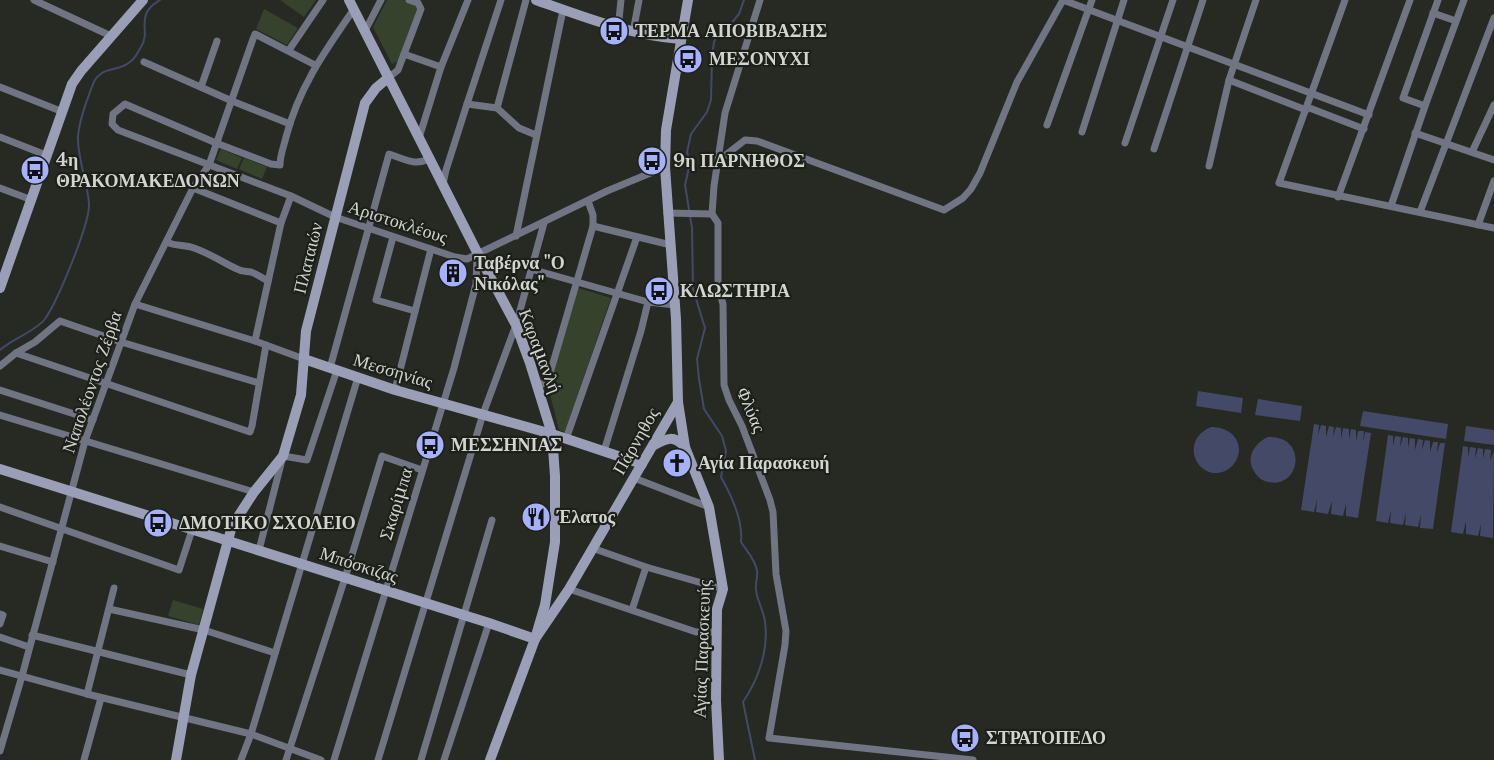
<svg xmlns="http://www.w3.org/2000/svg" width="1494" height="760" font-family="'Libre Baskerville',serif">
	<rect width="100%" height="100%" fill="#262a22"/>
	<g fill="#37422d">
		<polygon points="280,0 316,0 304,17"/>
		<polygon points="387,0 403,0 417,5 419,11 400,60 392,64 373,27"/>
		<polygon points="264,9 298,28 287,45 256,29"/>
		<polygon points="221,149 242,158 237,169 216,160"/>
		<polygon points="244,158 267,167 262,179 239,169"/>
		<polygon points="578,288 611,298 565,432 559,430 549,390"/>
		<polygon points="173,600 203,609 199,625 168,616"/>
	</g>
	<g fill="#444967">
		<polygon points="1198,391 1243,398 1241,413 1196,406"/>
		<polygon points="1258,399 1302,406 1300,421 1255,415"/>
		<polygon points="1363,411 1448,424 1446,439 1360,426"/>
		<polygon points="1314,424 1319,425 1318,435 1321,425 1326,426 1326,437 1329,426 1334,427 1333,437 1336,427 1341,428 1341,439 1343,428 1349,429 1349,439 1351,429 1356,430 1356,441 1358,431 1364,431 1363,442 1365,432 1371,433 1358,518 1346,516 1346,504 1343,516 1331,514 1332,501 1328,514 1316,512 1317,499 1314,512 1301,510"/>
		<polygon points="1466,426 1494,430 1494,445 1464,441"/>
		<path d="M1211 427C1226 427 1239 435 1239 451 1238 459 1234 466 1227 470 1199 485 1177 441 1211 427Z"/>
		<polygon points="1388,435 1393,436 1393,446 1395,436 1401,437 1400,447 1403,437 1408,438 1408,448 1410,438 1415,439 1415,450 1418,439 1423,440 1422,450 1425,440 1430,441 1430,452 1433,442 1438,442 1437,453 1440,443 1445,443 1433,529 1420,528 1421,515 1418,527 1405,525 1406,512 1403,525 1390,523 1391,510 1388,523 1376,521"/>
		<path d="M1268 437C1308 435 1301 489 1269 482 1262 481 1257 477 1254 471 1245 457 1255 443 1268 437Z"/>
		<polygon points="1463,446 1468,447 1468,457 1470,447 1476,448 1475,459 1478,448 1483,449 1483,459 1485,449 1491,450 1490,461 1494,451 1493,538 1480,536 1481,524 1478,536 1466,534 1466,521 1463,534 1451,532"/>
	</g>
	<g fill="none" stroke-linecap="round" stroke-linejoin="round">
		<g stroke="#444967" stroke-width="2">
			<path d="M744 0 739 14 729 26 717 35 714 42 712 57 711 100 707 112 691 134 687 152 690 163 685 185 692 228 693 289 705 328 697 359 699 379 704 409 722 436 726 451 721 477C732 497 743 520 741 542 747 551 756 561 757 571 758 577 755 584 756 590 757 601 764 611 765 622 769 650 758 680 743 702L755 760"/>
			<path d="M0 350C12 339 36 331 45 319 57 302 90 224 89 204 88 184 77 157 78 137 79 120 87 100 93 84 101 65 117 73 130 62 135 59 138 52 141 47 152 30 133 16 160 0"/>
		</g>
		<g stroke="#717483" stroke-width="7">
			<polyline points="34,0 111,36"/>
			<polyline points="760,0 725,113 714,186 712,214 718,223 718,286 723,304 724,385 729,400 742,426 770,500 773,512 776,574 786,631 785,645 769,738 973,760"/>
			<polyline points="1063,0 1369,115"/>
			<polyline points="1345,0 1279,183 1494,228"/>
			<path d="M354 9C325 51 299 87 286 137 284 146 280 155 280 165L271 164 216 143 125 104 113 114 112 124 118 130 291 196 335 217 455 257 467 259 607 191 665 167"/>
			<polyline points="1433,13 1456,21"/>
			<polyline points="618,29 621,0"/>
			<polyline points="365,31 381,0"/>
			<polyline points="633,32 639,0"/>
			<polyline points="289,50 323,0"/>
			<polyline points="404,54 441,67"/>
			<polyline points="144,62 232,101 290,124"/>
			<polyline points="388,78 398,70 421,9 418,3 409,0"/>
			<polyline points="1229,80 1306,110"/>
			<polyline points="0,87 63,112"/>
			<polyline points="201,87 217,41"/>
			<polyline points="467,104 497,108 519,128 536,135"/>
			<polyline points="1425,106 1403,98 1438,0"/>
			<polyline points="1307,107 1364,129"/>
			<polyline points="497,108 526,0"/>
			<polyline points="1047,125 1092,0"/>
			<polyline points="1082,132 1124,0"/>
			<polyline points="1415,133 1494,160"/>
			<polyline points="0,137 46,155"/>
			<polyline points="419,138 441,67 468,0"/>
			<polyline points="1125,143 1173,0"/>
			<polyline points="1154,149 1203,0"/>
			<polyline points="1472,152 1494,105"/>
			<polyline points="718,161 745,140 757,141 944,210 963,198 971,189 980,173 1017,82 1063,0"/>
			<polyline points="1209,166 1229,80 1256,0"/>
			<polyline points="443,184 446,170 467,104 501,0"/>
			<polyline points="0,188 32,200"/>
			<polyline points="193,188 281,223"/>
			<polyline points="1338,197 1410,0"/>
			<polyline points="1391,206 1425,106 1464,0"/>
			<polyline points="1420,212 1494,18"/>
			<polyline points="667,213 712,214"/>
			<polyline points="1478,225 1494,181"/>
			<polyline points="593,226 671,245"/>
			<polyline points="516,236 563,10"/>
			<polyline points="393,237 376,300 415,311"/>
			<path d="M167 242C176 247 185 244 194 248 211 254 222 262 237 269 242 272 246 271 251 272 257 274 262 278 268 281"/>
			<polyline points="531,269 648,302 675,305"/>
			<polyline points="135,304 255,341 304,359"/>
			<polyline points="255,341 281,223 291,196"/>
			<polyline points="16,353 250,432 252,426 266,345"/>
			<polyline points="0,366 16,353 35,342 60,321 121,342 259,383"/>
			<path d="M330 368 389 154C404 159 414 166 429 159"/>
			<polyline points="538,386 544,383 551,370 593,226 593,215 588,201"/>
			<polyline points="0,390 93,420"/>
			<polyline points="395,390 431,249"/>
			<polyline points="0,415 254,492"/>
			<polyline points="566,439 637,237"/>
			<polyline points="604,451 641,331 648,302"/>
			<polyline points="634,478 709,507"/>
			<polyline points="0,507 179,570 192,530"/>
			<polyline points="0,546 53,562"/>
			<polyline points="592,548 646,567 723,589"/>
			<polyline points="259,550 283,456 307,460 337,370"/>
			<polyline points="569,589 696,632 717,632"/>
			<polyline points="109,609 204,630 275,653"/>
			<polyline points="632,610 646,567"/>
			<polyline points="0,614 3,615 0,624"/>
			<polyline points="32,635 191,675"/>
			<polyline points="0,637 29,647"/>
			<polyline points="0,670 87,694 251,734 321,760"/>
			<polyline points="87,694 114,588"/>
			<polyline points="0,751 22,676 85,441 135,304 193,188 209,165 253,39 255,34 259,36 315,65"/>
			<polyline points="84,760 101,698"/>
			<polyline points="241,760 251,734 358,377"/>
			<polyline points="286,760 345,578 382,456 422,470"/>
			<polyline points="334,760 454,368 476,284 477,257"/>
			<polyline points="378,760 483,414 516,325 544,223"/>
			<polyline points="421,760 492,520"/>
			<polyline points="444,760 489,623"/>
		</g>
		<g stroke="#9a9eb6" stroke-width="10">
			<polyline points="349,0 478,254 516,325 530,363 552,434 555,476 555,542 545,605 535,639"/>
			<path d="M536 0C584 17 630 35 680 39"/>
			<polyline points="688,0 666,130 665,167 676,319 678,402 685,447 709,507 723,589 717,609 716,700 719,760"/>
			<polyline points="0,288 72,84 81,71 143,0"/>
			<polyline points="304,359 395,390 552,434 642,464"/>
			<path d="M654 445C667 438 674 435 685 447"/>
			<polyline points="0,469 489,623 535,639"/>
			<polyline points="176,760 191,675 232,526 254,492 283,456 301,395 306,331 365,103 376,88 388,78"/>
			<polyline points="490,760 535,639 569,589 678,402"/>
		</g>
	</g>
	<defs>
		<g id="bus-disc" transform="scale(1.5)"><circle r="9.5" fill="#a6b1fc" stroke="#1c2019"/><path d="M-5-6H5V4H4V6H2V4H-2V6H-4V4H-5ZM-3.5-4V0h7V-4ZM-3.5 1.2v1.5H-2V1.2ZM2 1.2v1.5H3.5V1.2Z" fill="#111"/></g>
		<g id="building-disc" transform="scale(1.5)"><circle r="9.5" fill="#a6b1fc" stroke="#1c2019"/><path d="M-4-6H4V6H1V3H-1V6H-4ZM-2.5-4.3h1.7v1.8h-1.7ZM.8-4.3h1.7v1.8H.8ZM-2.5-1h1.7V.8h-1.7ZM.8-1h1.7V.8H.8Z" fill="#111"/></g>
		<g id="church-disc" transform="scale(1.5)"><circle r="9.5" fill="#a6b1fc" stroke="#1c2019"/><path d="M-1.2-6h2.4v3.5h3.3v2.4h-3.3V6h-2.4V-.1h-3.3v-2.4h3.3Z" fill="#111"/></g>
		<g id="restaurant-disc" transform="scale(1.5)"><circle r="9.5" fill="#a6b1fc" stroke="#1c2019"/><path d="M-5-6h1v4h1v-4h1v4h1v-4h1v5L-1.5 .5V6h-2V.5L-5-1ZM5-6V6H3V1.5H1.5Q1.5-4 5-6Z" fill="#111"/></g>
	</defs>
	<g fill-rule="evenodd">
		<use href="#bus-disc" x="614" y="31"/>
		<use href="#bus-disc" x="688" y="59"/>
		<use href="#bus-disc" x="652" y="161"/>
		<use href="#bus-disc" x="35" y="170"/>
		<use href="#building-disc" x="453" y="273"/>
		<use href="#bus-disc" x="659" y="291"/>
		<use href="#bus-disc" x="430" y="445"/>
		<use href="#church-disc" x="677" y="463"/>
		<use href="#restaurant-disc" x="536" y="517"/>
		<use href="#bus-disc" x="158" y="523"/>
		<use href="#bus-disc" x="965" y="738"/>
	</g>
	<g text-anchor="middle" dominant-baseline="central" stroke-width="4.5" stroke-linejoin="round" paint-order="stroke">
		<g font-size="18" font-weight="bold" fill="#d1d4cf" stroke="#1c2019" text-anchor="start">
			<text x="635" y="31">ΤΕΡΜΑ ΑΠΟΒΙΒΑΣΗΣ</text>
			<text x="709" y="59">ΜΕΣΟΝΥΧΙ</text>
			<text x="56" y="160">4η<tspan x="56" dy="21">ΘΡΑΚΟΜΑΚΕΔΟΝΩΝ</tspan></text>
			<text x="673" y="161">9η ΠΑΡΝΗΘΟΣ</text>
			<text x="474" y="263">Ταβέρνα "Ο<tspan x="474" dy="21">Νικόλας"</tspan></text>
			<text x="680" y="291">ΚΛΩΣΤΗΡΙΑ</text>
			<text x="451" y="445">ΜΕΣΣΗΝΙΑΣ</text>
			<text x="698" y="463">Αγία Παρασκευή</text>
			<text x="557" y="517">Έλατος</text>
			<text x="179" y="523">ΔΜΟΤΙΚΟ ΣΧΟΛΕΙΟ</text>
			<text x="986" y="738">ΣΤΡΑΤΟΠΕΔΟ</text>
		</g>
		<g font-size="18" fill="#d1d4cf" stroke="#1c2019">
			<text transform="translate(398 222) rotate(18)">Αριστοκλέους</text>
			<text transform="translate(308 258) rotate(-76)">Πλαταιών</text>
			<text transform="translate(540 351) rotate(69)">Καραμανλή</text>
			<text transform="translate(393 371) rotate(17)">Μεσσηνίας</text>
			<text transform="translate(92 382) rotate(-71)">Ναπολέοντος Ζέρβα</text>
			<text transform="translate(751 410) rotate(67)">Φλύας</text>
			<text transform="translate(636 441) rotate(-60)">Πάρνηθος</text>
			<text transform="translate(396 504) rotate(-73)">Σκαρίμπα</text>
			<text transform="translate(359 565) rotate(18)">Μπόσκιζας</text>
			<text transform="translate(702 649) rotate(-88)">Αγίας Παρασκευής</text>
		</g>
	</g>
</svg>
